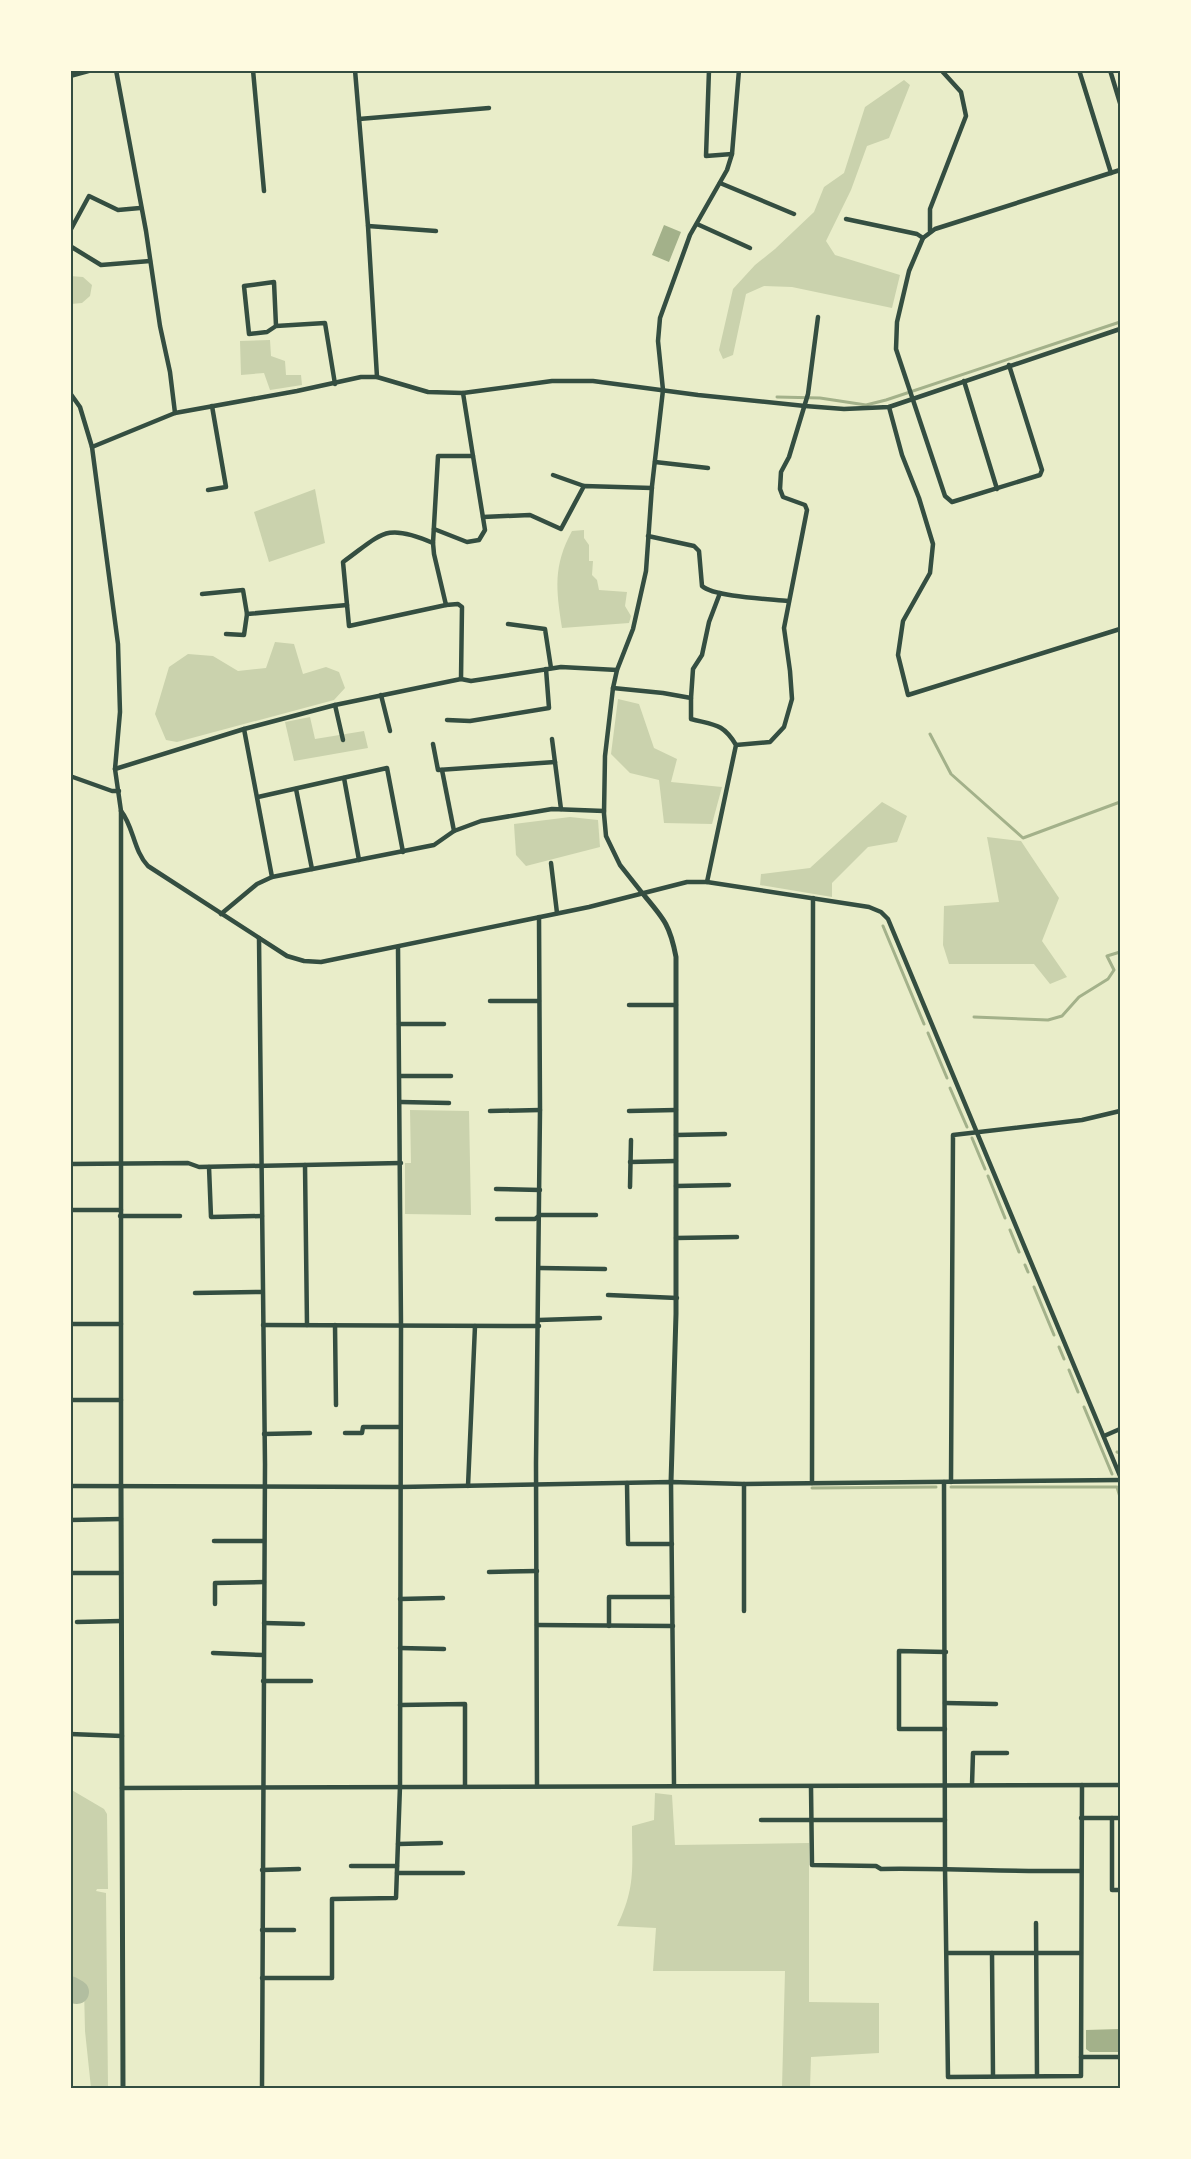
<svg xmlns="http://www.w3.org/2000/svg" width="1191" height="2159" font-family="Manrope,sans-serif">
	<rect width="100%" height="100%" fill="#e9edc9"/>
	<g fill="#cad2ad">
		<polygon points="904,80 910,85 889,138 867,146 851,190 826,241 835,255 900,275 892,308 792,287 764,286 746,294 733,355 723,359 719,350 733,289 755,265 775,249 814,212 824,187 844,173 865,107"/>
		<polygon points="70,276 83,277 92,285 90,296 82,303 71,304"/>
		<polygon points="270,340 271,356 285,361 286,375 301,375 302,385 270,390 264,373 241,375 240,341"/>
		<polygon points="315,489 325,543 269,562 254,512"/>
		<path d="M584 530V538L589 545V561H593L592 575 597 580 599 590 627 592 625 606 631 616 629 623 562 628C556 589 553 566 572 531Z"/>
		<polygon points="275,642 294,644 303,674 326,667 339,672 345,688 334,700 177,742 166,740 155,714 169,667 188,654 213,656 238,671 266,668"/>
		<polygon points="618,699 639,704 654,748 677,759 671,782 722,787 712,824 664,823 659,780 630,773 611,754"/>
		<polygon points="310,717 315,739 364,731 368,748 294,761 285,722"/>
		<polygon points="882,802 907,816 897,842 868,847 832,883 832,897 760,885 761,874 810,868"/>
		<polygon points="570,817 598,820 600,847 526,866 516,855 514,824"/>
		<polygon points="987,837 1021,841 1059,898 1042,941 1067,977 1050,984 1034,964 949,964 943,945 944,906 999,902"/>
		<polygon points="410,1110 469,1111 471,1215 405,1214 405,1163 411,1163"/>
		<polygon points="70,1789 104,1809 107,1814 108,1889 97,1889 96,1891 106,1893 108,2088 91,2088 85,2031 84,1988 71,1980"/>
		<path d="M655 1793 672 1795 675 1845 809 1843V2002L879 2003V2053L811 2057 810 2088H782L785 1971H653L656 1928 617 1926C636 1887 632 1867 632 1826L654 1820Z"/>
	</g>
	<g fill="#a3b18a">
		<polygon points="664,225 681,232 669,262 652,255"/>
		<polygon points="1120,2029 1120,2052 1090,2052 1086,2049 1086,2030"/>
	</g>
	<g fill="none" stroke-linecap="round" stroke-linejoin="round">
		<g stroke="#a3b18a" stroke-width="3">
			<polyline points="777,397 820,398 866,405 886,400 1120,322"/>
			<polyline points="930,734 951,774 1023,838 1120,802"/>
			<polyline points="883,926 924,1024"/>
			<polyline points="974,1017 1048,1020 1062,1016 1079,997 1108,979 1114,970 1107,956 1120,952"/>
			<polyline points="928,1033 947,1078"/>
			<polyline points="950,1088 967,1127"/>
			<polyline points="972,1138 985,1169"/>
			<polyline points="988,1176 1005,1218"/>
			<polyline points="1010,1230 1019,1252"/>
			<polyline points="1025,1265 1028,1272"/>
			<polyline points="1034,1287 1054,1335"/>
			<polyline points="1059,1347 1064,1359"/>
			<polyline points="1069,1370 1078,1392"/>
			<polyline points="1084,1407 1112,1474"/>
			<polyline points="1117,1452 1120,1453"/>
			<polyline points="951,1487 1117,1487 1120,1497"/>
			<polyline points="812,1488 936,1487"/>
		</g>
		<polyline stroke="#b2bea0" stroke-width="24" points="70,1988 77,1992"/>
		<g stroke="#344e41" stroke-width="4.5">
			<polyline points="116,70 146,231 160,326 170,372 175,413"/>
			<polyline points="253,70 264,191"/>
			<polyline points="355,70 368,226 377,377"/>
			<polyline points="709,70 706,156 732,154"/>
			<polyline points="1079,70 1111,173"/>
			<polyline points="1110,70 1120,103"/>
			<polyline points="70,76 92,70"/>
			<polyline points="359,119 489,108"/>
			<polyline points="720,183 794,214"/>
			<polyline points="846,219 917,234 923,238"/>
			<polyline points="697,224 750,248"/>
			<polyline points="368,226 436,231"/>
			<polyline points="70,231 89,196 118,210 140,208"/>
			<polyline points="930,231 930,209 966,116 961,92 941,70"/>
			<polyline points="70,246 101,265 150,261"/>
			<polyline points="276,326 274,282 244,286 249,334 267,332 276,326 325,323 335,384"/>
			<polyline points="1009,365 1042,470 1040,475 952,502 945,496 896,349 897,322 909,271 923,238 935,229 1120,170"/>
			<polyline points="964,381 997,489"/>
			<polyline points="70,393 80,407 92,447 118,644 120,712 115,769 121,811 121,1486"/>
			<polyline points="889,407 902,455 919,498 933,544 930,573 903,621 898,655 908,695 1120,629"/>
			<polyline points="92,447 175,413 297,391 361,377 377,377 428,392 463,393 552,381 593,381 698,395 805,406 844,409 889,407 1120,329"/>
			<polyline points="655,462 708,468"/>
			<polyline points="553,475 584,486"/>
			<polyline points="208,490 226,487 212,406"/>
			<polyline points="483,517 530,515 561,529 584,486 652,488"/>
			<polyline points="434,529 467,542 479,540 485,530 473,456"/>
			<path d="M648 536 694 546 699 551 702 586C714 597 770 599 788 601"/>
			<path d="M433 543C385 522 382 534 343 562L349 626 446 605"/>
			<polyline points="202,594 243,590 247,614 244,635 226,634"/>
			<polyline points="247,614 347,605"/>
			<polyline points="508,624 545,629 551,668"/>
			<polyline points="461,679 462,607 458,604 446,605 434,554 433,543 438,456 473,456 463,393"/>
			<path d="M613 688 663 693 691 698V719C714 725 723 723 736 745L707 882"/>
			<polyline points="381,695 390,731"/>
			<polyline points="691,698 693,669 702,655 709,622 720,593"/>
			<polyline points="335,705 343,740"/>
			<polyline points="447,720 470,721 549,708 546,669"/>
			<polyline points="244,729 272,877"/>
			<polyline points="552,739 561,809"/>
			<polyline points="433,744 438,770 555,762"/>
			<polyline points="736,745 770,742 784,727 792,699 790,671 784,628 807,510 805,505 783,497 780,489 781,472 789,457 808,394 818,317"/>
			<polyline points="115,769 244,729 335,705 461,679 471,681 561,667 617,670"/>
			<polyline points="442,770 454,831"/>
			<polyline points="70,776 112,791 119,791"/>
			<polyline points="344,778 359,860"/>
			<polyline points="296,789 312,869"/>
			<polyline points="258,797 387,768 403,852"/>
			<path d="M121 811C134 827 133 850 148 866L287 956 304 961 321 962 589 907 687 882H707L869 907 881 912 888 919 1120 1476"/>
			<polyline points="551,863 557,913"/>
			<polyline points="643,894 620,865 606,836 604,814 605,756 613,688 617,670 633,629 646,571 652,486 663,390 658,341 660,318 690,235 727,170 732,154 739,70"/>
			<polyline points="221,914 257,884 272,877 434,845 454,831 481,821 552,809 604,811"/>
			<polyline points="259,938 265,1464 262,2088"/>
			<polyline points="490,1001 539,1001"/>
			<polyline points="629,1005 676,1005"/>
			<polyline points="399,1024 444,1024"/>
			<polyline points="400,1076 451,1076"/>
			<polyline points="401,1102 449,1103"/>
			<polyline points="490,1111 540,1110"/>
			<polyline points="629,1111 676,1110"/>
			<polyline points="676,1135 725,1134"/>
			<polyline points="630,1162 676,1161"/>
			<polyline points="70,1164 188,1163 199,1167 401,1163"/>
			<polyline points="305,1165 307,1325"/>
			<polyline points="209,1167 211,1217 262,1216"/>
			<polyline points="676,1186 729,1185"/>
			<polyline points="630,1187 631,1140"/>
			<polyline points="496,1189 540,1190"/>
			<polyline points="70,1210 121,1210"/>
			<polyline points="120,1216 180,1216"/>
			<polyline points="497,1219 535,1219 540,1215 596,1215"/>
			<polyline points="676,1238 737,1237"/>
			<polyline points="540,1268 605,1269"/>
			<polyline points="195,1293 262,1292"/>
			<polyline points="608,1295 677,1298"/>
			<polyline points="539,1320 600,1318"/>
			<polyline points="70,1324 121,1324"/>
			<polyline points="263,1325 539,1326"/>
			<polyline points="335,1325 336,1405"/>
			<polyline points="70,1400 121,1400"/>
			<polyline points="345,1433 362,1433 363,1427 400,1427"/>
			<polyline points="264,1434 310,1433"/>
			<polyline points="1104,1436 1120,1429"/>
			<polyline points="671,1482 674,1785"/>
			<polyline points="944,1482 945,1868 948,2077 1081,2076 1082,1785"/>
			<polyline points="951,1482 953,1135 1082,1120 1120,1111"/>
			<polyline points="627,1483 628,1544 672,1544"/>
			<polyline points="812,1483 813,898"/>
			<polyline points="744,1484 744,1611"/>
			<polyline points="70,1486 400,1487 671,1482 744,1484 1120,1480"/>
			<polyline points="468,1486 475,1326"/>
			<polyline points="70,1520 121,1519"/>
			<polyline points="214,1541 264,1541"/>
			<polyline points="489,1572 537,1571"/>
			<polyline points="70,1573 121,1573"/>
			<polyline points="400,1599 443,1598"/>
			<polyline points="215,1604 215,1583 264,1582"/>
			<polyline points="77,1622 121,1621"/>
			<polyline points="264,1623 303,1624"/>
			<polyline points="537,1625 673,1626"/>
			<polyline points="609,1626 609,1597 672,1597"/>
			<polyline points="400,1648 444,1649"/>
			<polyline points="213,1653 263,1655"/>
			<polyline points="263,1681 311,1681"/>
			<polyline points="945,1703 996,1704"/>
			<polyline points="400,1705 465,1704 465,1786"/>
			<polyline points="945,1729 899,1729 899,1651 946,1652"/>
			<polyline points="70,1734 122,1736"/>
			<polyline points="972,1785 973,1753 1007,1753"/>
			<polyline points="537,1786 536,1463 540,1110 539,917"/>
			<path d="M811 1787 812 1865 876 1866 881 1869C948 1868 1014 1872 1080 1871"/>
			<polyline points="122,1788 1120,1785"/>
			<polyline points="1081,1818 1120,1818"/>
			<polyline points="1112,1818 1112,1890 1120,1890"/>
			<polyline points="761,1820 945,1820"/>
			<polyline points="398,1844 441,1843"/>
			<polyline points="351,1866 397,1866"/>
			<polyline points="262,1870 299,1869"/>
			<polyline points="397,1873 463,1873"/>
			<polyline points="1036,1923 1037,2076"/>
			<polyline points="262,1930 294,1930"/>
			<polyline points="948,1953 1080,1953"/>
			<polyline points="992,1953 993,2076"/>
			<polyline points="262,1978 332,1978 332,1899 396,1898 400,1786 401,1326 398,947"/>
			<polyline points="1081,2057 1120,2057"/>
		</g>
		<g stroke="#344e41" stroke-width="5">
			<path d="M643 894C664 919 670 925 676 957V1314L671 1482"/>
			<polyline points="121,1486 123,2088"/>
		</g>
	</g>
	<rect width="1191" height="2159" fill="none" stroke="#fefae0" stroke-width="144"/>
	<rect x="72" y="72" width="1047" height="2015" fill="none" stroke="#344e41" stroke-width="2"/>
</svg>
